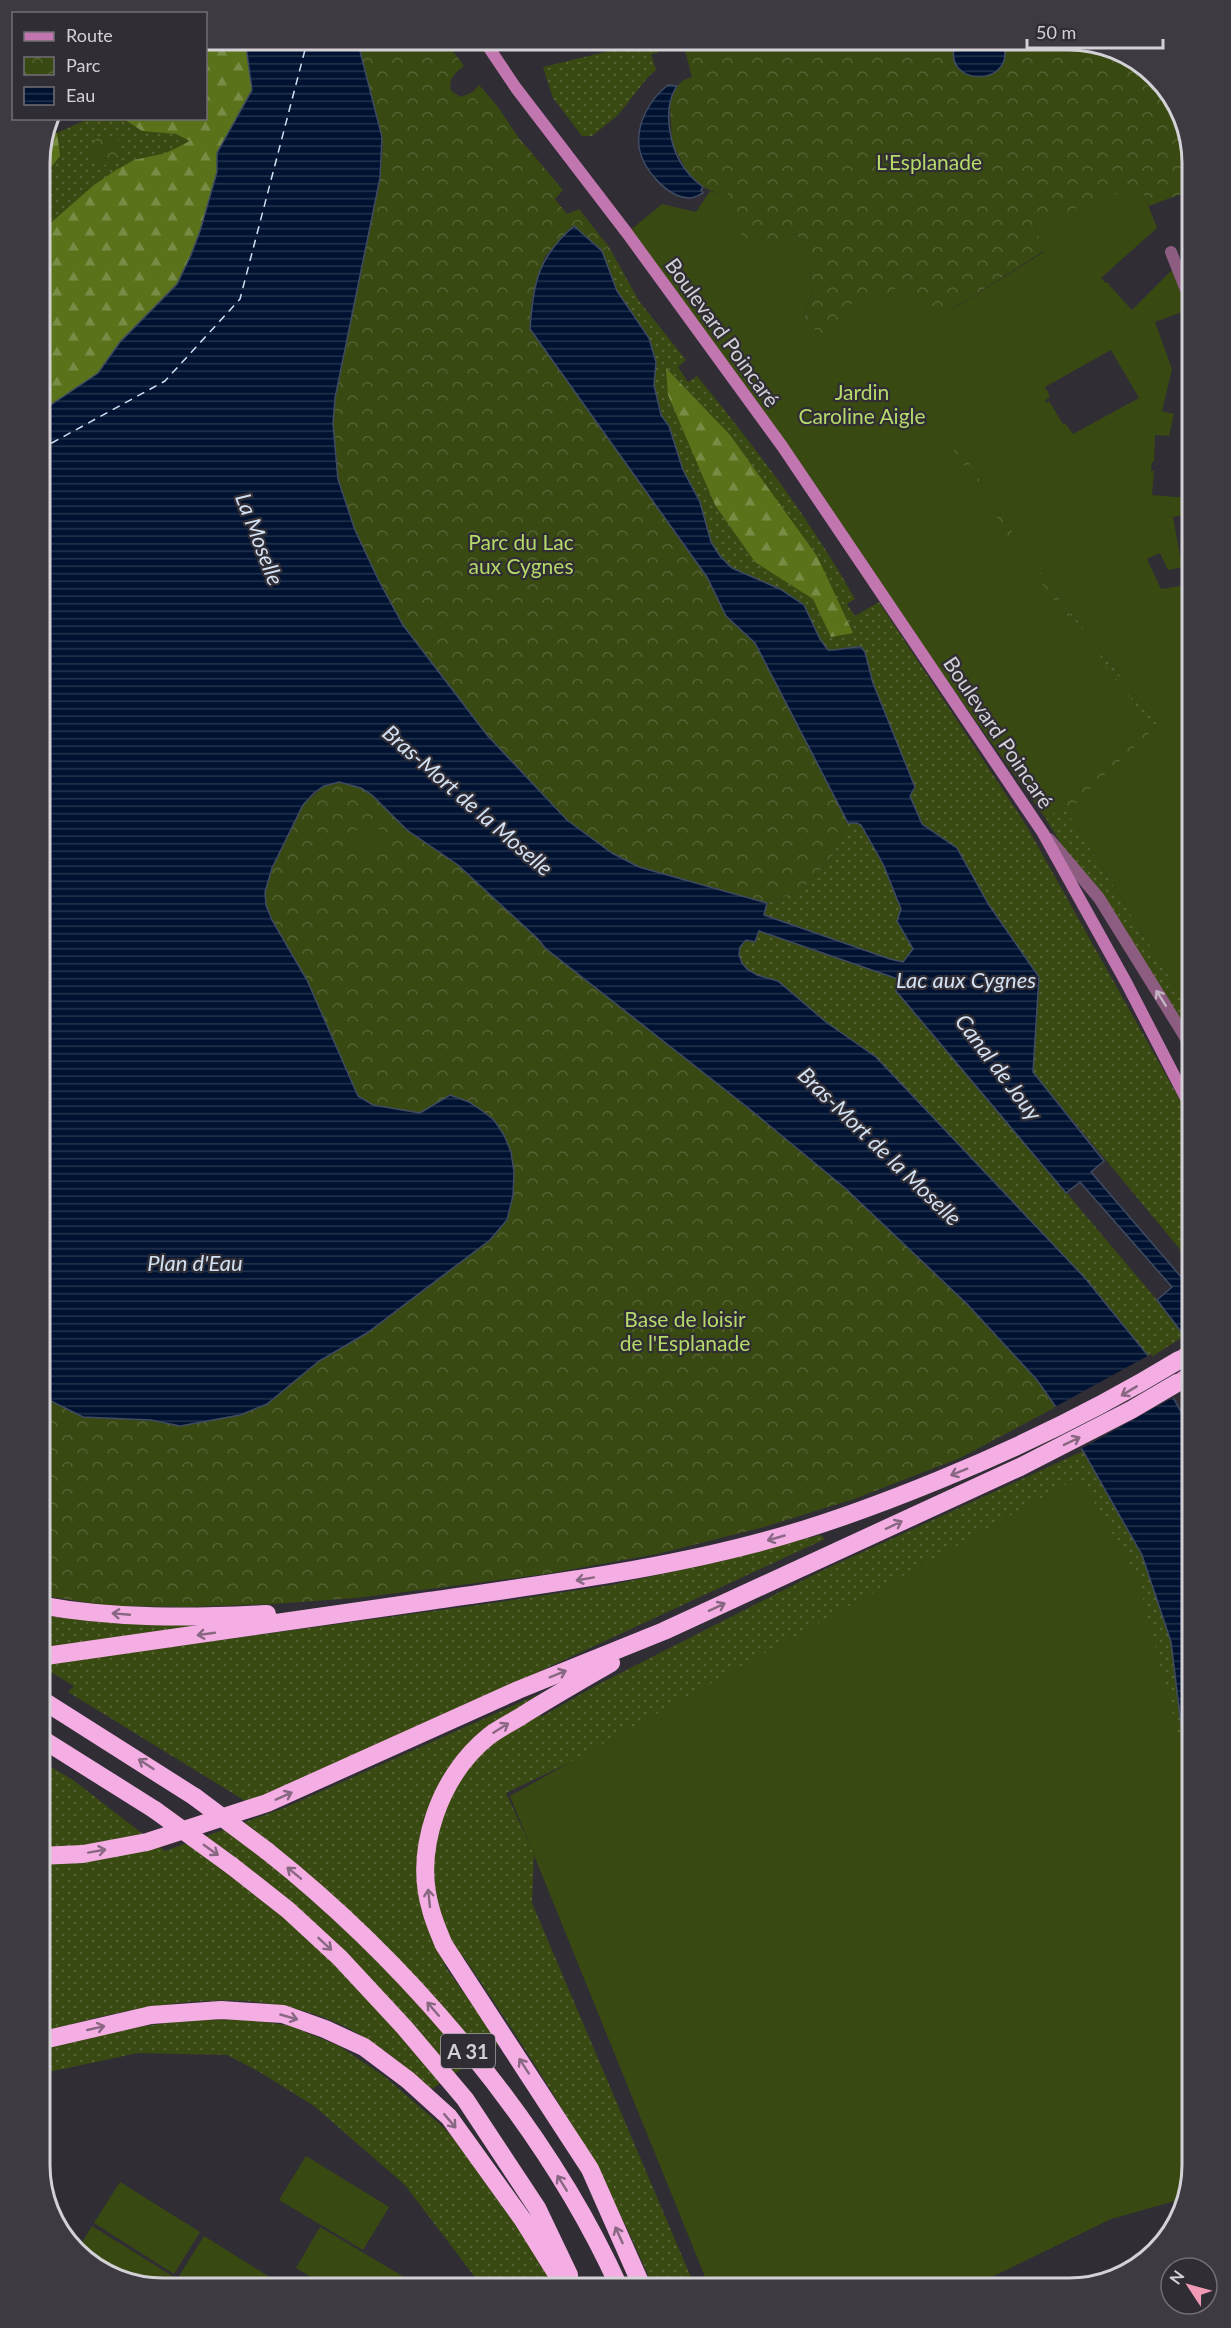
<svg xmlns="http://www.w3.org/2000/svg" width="1231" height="2328" font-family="Lato,sans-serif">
	<defs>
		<pattern id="grass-dots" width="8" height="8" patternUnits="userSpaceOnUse" patternTransform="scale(1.5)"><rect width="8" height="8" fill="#394912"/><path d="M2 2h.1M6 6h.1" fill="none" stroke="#556234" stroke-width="1.8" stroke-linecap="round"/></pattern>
		<pattern id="forest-firs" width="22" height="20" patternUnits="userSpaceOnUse" patternTransform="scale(1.5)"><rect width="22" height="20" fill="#5a731b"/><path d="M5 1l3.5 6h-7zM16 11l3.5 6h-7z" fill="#788c46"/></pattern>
		<pattern id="park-crowns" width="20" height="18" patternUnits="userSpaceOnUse" patternTransform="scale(1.5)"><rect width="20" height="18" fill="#394912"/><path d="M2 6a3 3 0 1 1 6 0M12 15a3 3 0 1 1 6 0" fill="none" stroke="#556234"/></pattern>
		<pattern id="water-rules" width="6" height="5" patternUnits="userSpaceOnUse" patternTransform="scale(1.5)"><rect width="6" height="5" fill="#001231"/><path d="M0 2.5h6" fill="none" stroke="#24334e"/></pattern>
	</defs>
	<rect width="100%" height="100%" fill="#302d35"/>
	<g fill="url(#grass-dots)">
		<polygon points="206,39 246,88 39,406 39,155 43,139 88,119 206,118"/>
		<polygon points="655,40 658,53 651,54 656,70 648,77 618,115 592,136 582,136 553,98 543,67"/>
		<path d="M609 247 639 301 686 360 678 367 688 382 697 376C755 447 810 519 855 599L847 604 855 616 879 602 1026 825 1190 1118 1192 1122V1264L1033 1072 1039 977 989 905 957 848 923 824 910 795 873 683 865 652 861 647C849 646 840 651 828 650L820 639 804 605 780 589 732 568 720 556 711 542 700 503 683 470 669 426 662 415 654 385 656 362 649 338 617 291 602 251Z"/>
		<polygon points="958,445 1025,552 1158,725 1073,820 1192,1014 1192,1059 1046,819 1062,805 1021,557"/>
		<polygon points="848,823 857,823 861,825 883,864 901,909 897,921 913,949 903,963 896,991 1157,1300 1184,1336 1150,1358 876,1057 826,1022 778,981 757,975 747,969 742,963 739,955 740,947 746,940 755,942 767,903 800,891 830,860"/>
		<path d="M1083 1451 1142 1555 1171 1642 1183 1740 1188 1872 1192 1903V2020L1181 1940 813 1646 506 1793 534 1854 532 1903 696 2289H654C605 2170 535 2062 463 1956L444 1965 500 2043 432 2089C402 2065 371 2037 335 2022 242 1981 132 2007 39 2033V1760L73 1780 165 1851 284 1808 537 1695 541 1717 597 1685 819 1572Z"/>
		<polygon points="820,1535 825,1539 400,1736 247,1802 68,1692 74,1686 39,1665 499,1602 611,1585 713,1563"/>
		<polygon points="39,1614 62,1618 192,1622 193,1626 39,1649"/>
		<polygon points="248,2019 291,2026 339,2046 384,2076 443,2127 490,2178 558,2289 484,2289 405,2185 314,2106 258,2071 227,2055 138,2053 39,2074 39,2049 117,2030 187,2020"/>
	</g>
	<g fill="url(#forest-firs)">
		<polygon points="206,39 245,39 252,90 217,153 217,172 200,231 191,254 177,284 120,342 98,373 39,413 39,233 94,185 116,170 134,160 166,153 190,141 176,134 142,131 124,119 206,118"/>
		<polygon points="57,133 60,156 39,182 39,155 44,135"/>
		<polygon points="666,368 730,435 817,556 853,633 831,637 813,599 755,562 715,505 668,395"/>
	</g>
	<g fill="url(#park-crowns)">
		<path d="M357 39H444L464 66C455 73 448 79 451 91L461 97 473 92 479 85 498 107 518 137 563 190 555 199 567 214 579 209 609 247 602 251 574 226 545 256 532 298 530 329 707 577 726 616 755 643 848 823 830 860 800 891 767 903 639 867 612 853 567 820 550 803 487 735 403 625 378 579 355 530 338 479 333 424 335 398 345 343 380 178 383 146Z"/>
		<polygon points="682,39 1077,39 1137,60 1182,115 1192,163 1192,190 1149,206 1144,197 1035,224 1044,251 933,321 879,299 871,289 958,445 1025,552 1148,722 1158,725 1192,1011 1086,841 892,554 804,319 814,285 797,233 746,249 719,194 703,187 688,173 672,143 670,105 673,92 682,81 692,77"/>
		<circle cx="106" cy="150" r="15"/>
		<polygon points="339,782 362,788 372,795 407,830 458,865 539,940 545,948 747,1107 845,1188 968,1305 1037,1380 1056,1407 960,1458 854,1499 764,1527 657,1554 546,1574 437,1588 356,1598 273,1604 191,1607 111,1606 39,1595 39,1395 83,1417 151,1420 180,1426 267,1404 319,1361 367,1333 490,1240 507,1220 513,1196 514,1172 511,1152 494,1120 469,1102 450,1095 420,1113 373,1105 358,1096 307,980 272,920 266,904 265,892 272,868 303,805 324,786"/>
	</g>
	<g fill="#394912" fill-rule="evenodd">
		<path d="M1140 185 1157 228 1101 278 1106 283H1109V285L1132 310 1172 270 1187 310 1155 322 1172 369 1162 411 1174 414 1169 436 1155 435 1154 462H1152L1151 471H1154L1152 495 1188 498 1189 514 1173 517 1182 567 1168 570 1160 553 1147 559 1161 589 1192 584V1014L1073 820 1077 801 1158 725 1025 552 958 445 953 448 1021 557 1148 722 1076 786 1062 805 1046 819 627 233 662 204 696 212 710 191 719 194 727 192 746 248 797 233 814 285 804 319 821 336 848 320 841 312 871 289 879 299 907 281 933 321 1044 252 1034 224ZM1111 350 1139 398 1073 434 1065 423 1063 424 1049 401 1046 403 1045 401 1050 396 1045 387Z"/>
		<polygon points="375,821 390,849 361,865 345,837"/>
		<polygon points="1079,1477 1137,1575 1180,1743 1181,1862 1189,2022 1192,2040 1192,2166 1182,2199 1111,2219 967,2289 710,2289 510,1796"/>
		<polygon points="306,2156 389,2207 363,2250 279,2200"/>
		<polygon points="120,2182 200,2232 174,2274 94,2223"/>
		<polygon points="92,2226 174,2277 167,2289 155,2289 94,2268 78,2249"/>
		<polygon points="320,2227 404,2277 397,2289 331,2289 296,2268"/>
		<polygon points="204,2236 284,2286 282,2289 199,2289 179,2276"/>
	</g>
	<g fill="url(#water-rules)" stroke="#3f4b62" stroke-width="1.5">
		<path d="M245 39H357L382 137 380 178 335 398 333 424 338 479 355 530 378 579 403 625 487 735 567 820 612 853 639 867 767 903 764 915 890 959 903 962 913 949 897 921 901 909 883 864 861 825 857 823H848L755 643 726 616 707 577 530 329C533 283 538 257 574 226L602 251 617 291 649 338 656 362 654 385 661 415 669 426 683 470 700 502 711 542 720 556 732 568 780 589 804 605 820 639 828 650C840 651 849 646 861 647L865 652 873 683 915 787 910 796 922 824 957 848 989 905 1039 977 1033 1072 1104 1161 1091 1172 1182 1278 1192 1271V1346L1157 1300 1172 1287 1080 1182 1066 1193 896 991 898 979 759 931 755 942 746 940 740 947 739 955 742 963 747 969 757 975 778 981 826 1022 876 1057 1085 1278 1154 1363 1192 1432V1903L1188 1872 1183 1740 1171 1642 1142 1555 1083 1451 1056 1407 1037 1380 968 1305 845 1188 747 1107 545 948 539 940 458 865 407 830 372 795 361 788 339 782 324 786 314 793 303 805 272 868 265 892 266 905 272 920 307 980 358 1096 373 1105 420 1113 450 1095 469 1102 481 1110 494 1120 504 1135 511 1152 514 1172 513 1196 507 1220 490 1240 367 1333 319 1361 267 1404 240 1415 180 1426 151 1420 83 1417 39 1395V413L98 373 120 342 177 284 191 255 200 231 217 172V153L252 90Z"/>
		<path d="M957 39H1001C1024 88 935 90 957 39Z"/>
		<path d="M668 85 677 86C661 110 670 153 689 174 693 179 698 183 703 187L701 190 703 193C699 195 695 198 690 198 667 198 642 168 639 147 636 123 650 99 668 85Z"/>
	</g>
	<polygon fill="#302d35" points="1151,1354 1176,1396 1079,1450 1053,1408"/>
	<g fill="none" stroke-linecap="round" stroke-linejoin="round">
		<polyline stroke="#d1e0f2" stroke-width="1.5" stroke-dasharray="8 6" stroke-linecap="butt" points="39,450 165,381 240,299 306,46 305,39"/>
		<polyline stroke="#8d5d81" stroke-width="12" points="1171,252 1192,305"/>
		<polyline stroke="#8d5d81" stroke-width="12" points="1049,839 1099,898 1192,1048"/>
		<polyline stroke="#c176b0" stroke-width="12" points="483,39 516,88 627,233 782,446 1043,833 1127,984 1192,1110"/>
		<g stroke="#ee9bdc" stroke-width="16">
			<polyline points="1179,1360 1192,1350"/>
			<polyline points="1177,1383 1192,1373"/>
		</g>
		<g stroke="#f4aee3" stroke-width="18">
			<path d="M39 1605C114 1619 192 1618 267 1614"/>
			<path d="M39 1657C169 1639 299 1620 429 1601 538 1585 646 1572 753 1544 816 1528 878 1505 939 1480 1022 1446 1102 1407 1179 1360"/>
			<path d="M611 1663C580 1681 550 1698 520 1717 510 1723 498 1729 489 1736 440 1775 413 1850 431 1910 434 1922 439 1933 444 1945L590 2169 643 2289"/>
			<polyline points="39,1698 195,1797"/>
			<polyline points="39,1737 155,1810"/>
			<path d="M267 1851C408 1963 546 2124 620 2289"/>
			<polyline points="39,1856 83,1854 147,1842 267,1803 518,1690 664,1631 1020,1467 1131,1410 1177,1383"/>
			<polyline points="232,1866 288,1910 340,1958 404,2027 465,2099 537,2208 569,2275"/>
			<polyline points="39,2041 151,2015 221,2010 283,2014 325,2029 364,2047 408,2080 449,2117 523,2220 566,2289"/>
		</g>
		<g stroke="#f4aee3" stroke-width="18">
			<polyline points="195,1797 267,1851"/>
			<polyline points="155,1810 232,1866"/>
		</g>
	</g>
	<defs><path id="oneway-shaft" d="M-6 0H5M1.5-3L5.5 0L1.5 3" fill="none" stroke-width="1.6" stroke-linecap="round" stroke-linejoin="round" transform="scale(1.5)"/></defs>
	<use stroke="#c2b4c1" href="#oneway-shaft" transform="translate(1161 998) rotate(-122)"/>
	<g stroke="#886783">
		<use href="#oneway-shaft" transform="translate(1129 1391) rotate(149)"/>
		<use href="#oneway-shaft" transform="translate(1072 1441) rotate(-26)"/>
		<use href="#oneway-shaft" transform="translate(959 1472) rotate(158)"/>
		<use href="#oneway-shaft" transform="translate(894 1525) rotate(-25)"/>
		<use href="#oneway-shaft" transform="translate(776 1538) rotate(164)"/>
		<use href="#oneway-shaft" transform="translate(585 1579) rotate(170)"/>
		<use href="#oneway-shaft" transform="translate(717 1607) rotate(-25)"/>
		<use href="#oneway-shaft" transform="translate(121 1614) rotate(-175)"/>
		<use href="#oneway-shaft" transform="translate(206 1634) rotate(172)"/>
		<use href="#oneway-shaft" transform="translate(558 1674) rotate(-22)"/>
		<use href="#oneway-shaft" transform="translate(501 1728) rotate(-32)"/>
		<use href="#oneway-shaft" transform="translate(146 1764) rotate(-147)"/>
		<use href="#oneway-shaft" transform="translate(284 1796) rotate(-24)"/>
		<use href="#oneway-shaft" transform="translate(211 1850) rotate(36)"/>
		<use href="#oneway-shaft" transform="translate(97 1851) rotate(-10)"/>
		<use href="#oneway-shaft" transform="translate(294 1873) rotate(-141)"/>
		<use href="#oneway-shaft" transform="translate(429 1898) rotate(-96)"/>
		<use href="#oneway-shaft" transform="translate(325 1944) rotate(43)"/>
		<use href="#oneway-shaft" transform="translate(433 2009) rotate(-131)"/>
		<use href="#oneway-shaft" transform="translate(289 2017) rotate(16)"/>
		<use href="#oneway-shaft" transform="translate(96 2028) rotate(-13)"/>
		<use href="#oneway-shaft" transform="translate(524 2066) rotate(-123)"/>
		<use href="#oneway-shaft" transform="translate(450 2121) rotate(50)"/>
		<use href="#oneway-shaft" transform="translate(562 2183) rotate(-122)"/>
		<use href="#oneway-shaft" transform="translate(619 2235) rotate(-114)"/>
	</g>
	<g text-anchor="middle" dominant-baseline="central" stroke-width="4.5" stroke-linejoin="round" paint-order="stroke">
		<rect fill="#302d35" stroke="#a2a0a6" stroke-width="1.5" x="441" y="2034" width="54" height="34" rx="4.5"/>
		<g font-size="20" font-weight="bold" fill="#d3d1d6">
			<text x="468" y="2051">A 31</text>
		</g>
		<g font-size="21" fill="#b5da6a" stroke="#302d35">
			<text x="929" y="161">L'Esplanade</text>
			<text x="862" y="391">Jardin<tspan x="862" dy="24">Caroline Aigle</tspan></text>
			<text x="521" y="541">Parc du Lac<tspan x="521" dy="24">aux Cygnes</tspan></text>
			<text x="685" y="1318">Base de loisir<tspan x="685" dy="24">de l'Esplanade</tspan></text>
		</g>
		<g font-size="21" fill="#d3d1d6" stroke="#302d35">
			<text transform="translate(723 332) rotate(54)">Boulevard Poincaré</text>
			<text transform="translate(999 732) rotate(56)">Boulevard Poincaré</text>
		</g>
		<g font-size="22" font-style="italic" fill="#d1e0f2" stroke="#302d35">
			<text transform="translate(260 539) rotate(69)">La Moselle</text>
			<text transform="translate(468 800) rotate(41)">Bras-Mort de la Moselle</text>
			<text x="966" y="979">Lac aux Cygnes</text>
			<text transform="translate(999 1067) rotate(53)">Canal de Jouy</text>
			<text transform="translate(880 1146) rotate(44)">Bras-Mort de la Moselle</text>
			<text x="195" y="1262">Plan d'Eau</text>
		</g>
	</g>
	<path d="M0 0H1231V2328H0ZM163 50H1069A113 113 0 0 1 1182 163V2165A113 113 0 0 1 1069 2278H163A113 113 0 0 1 50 2165V163A113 113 0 0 1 163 50Z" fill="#3d3a42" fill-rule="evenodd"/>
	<path fill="none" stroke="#d3d1d6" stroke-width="3" d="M163 50H1069A113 113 0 0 1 1182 163V2165A113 113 0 0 1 1069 2278H163A113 113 0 0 1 50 2165V163A113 113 0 0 1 163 50Z"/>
	<rect x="12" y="12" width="195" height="108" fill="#302d35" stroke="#716f75" stroke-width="1.5"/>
	<rect x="24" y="32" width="30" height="9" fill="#c176b0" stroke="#716f75" stroke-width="1.5"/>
	<text x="66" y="42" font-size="18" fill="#d3d1d6">Route</text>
	<rect x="24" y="57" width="30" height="18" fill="url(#park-crowns)" stroke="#716f75" stroke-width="1.5"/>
	<text x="66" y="72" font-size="18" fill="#d3d1d6">Parc</text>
	<rect x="24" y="87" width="30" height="18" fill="url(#water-rules)" stroke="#716f75" stroke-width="1.5"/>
	<text x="66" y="102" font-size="18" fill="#d3d1d6">Eau</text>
	<g transform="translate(1189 2286) rotate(306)"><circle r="28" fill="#302d35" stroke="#716f75" stroke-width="1.5"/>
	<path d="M0-4.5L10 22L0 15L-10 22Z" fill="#f09ab5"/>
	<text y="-9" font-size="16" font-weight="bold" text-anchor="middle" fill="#d3d1d6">N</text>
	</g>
	<path d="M1027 39v9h136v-9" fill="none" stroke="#d3d1d6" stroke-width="3"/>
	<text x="1036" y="39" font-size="18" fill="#d3d1d6" stroke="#302d35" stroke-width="4.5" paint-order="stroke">50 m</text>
</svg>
